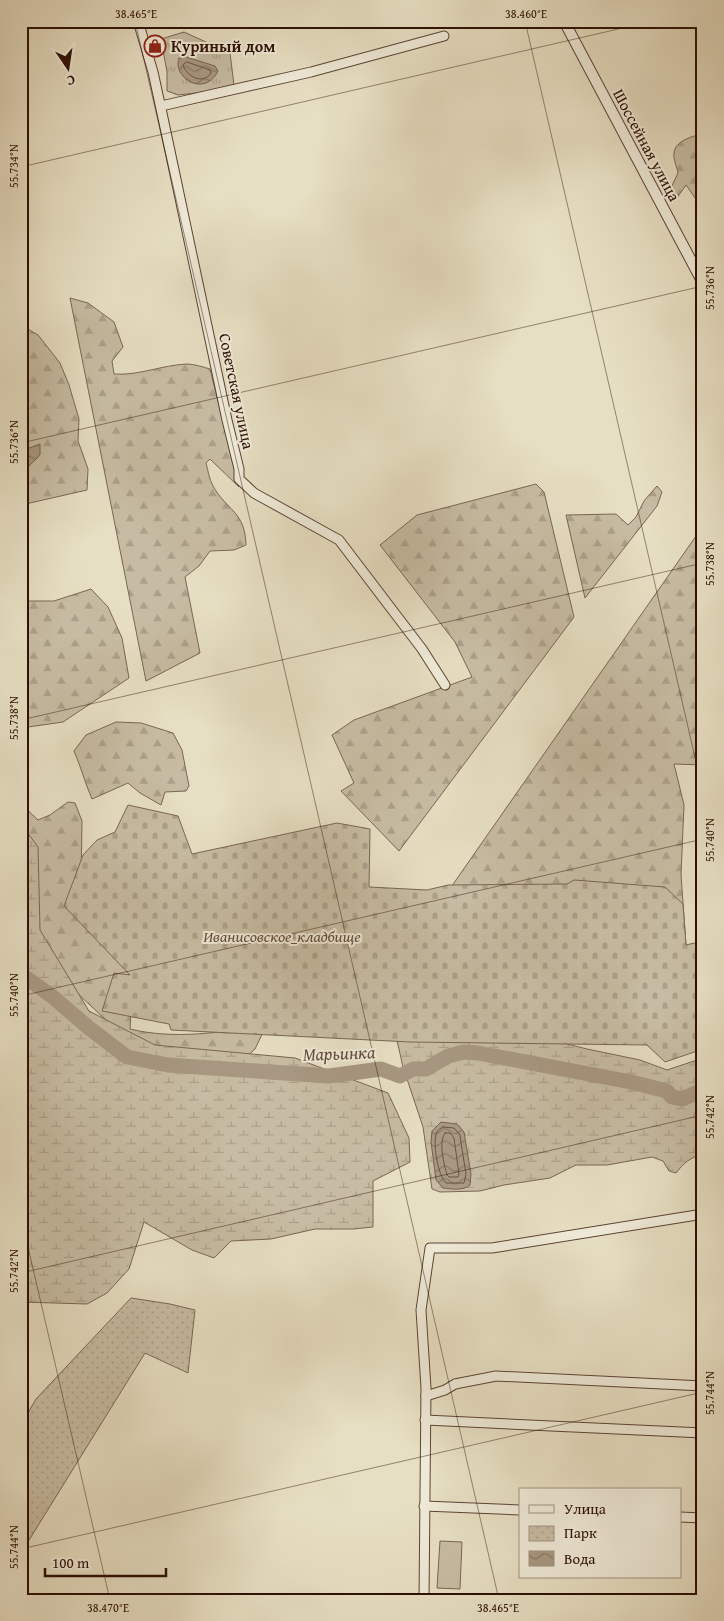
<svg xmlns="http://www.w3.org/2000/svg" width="724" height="1621" font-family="'Gentium Book Plus',serif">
	<defs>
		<pattern id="grass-tufts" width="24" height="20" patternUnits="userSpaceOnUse" patternTransform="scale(1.25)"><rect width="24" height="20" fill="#c7bca3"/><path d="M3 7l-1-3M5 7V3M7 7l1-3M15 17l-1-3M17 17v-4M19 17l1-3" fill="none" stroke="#aba08b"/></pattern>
		<pattern id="forest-firs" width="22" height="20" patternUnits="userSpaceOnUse" patternTransform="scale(1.25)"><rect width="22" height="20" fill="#c7bca3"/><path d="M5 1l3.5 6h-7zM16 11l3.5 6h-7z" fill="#aba08b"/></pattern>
		<pattern id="wetland-marsh" width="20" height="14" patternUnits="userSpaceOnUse" patternTransform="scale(1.25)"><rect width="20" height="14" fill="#c7bca3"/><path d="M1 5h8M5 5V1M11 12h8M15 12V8" fill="none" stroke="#aba08b"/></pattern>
		<pattern id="cemetery-stones" width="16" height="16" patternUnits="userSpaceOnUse" patternTransform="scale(1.25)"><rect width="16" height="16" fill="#c7bca3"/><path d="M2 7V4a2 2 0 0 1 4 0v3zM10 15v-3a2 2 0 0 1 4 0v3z" fill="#aba08b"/></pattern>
		<pattern id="park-dots" width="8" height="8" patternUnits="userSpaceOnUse" patternTransform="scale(1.25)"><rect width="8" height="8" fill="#c7bca3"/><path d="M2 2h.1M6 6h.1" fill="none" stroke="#aba08b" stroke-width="1.8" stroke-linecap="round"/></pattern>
		<pattern id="water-waves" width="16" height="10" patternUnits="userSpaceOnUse" patternTransform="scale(1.25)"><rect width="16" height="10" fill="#a89882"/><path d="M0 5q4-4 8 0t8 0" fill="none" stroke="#897a68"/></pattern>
	</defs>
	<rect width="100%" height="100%" fill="#e7dfc3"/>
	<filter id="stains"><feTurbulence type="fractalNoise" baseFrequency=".004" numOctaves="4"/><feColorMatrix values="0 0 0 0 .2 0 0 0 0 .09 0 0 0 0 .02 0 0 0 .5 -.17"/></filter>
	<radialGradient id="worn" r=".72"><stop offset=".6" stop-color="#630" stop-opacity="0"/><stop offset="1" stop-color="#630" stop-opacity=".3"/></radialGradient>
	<polygon fill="url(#grass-tufts)" stroke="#7a6654" points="184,32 230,53 234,85 204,92 178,95 167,91 167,72 161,39"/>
	<g fill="url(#forest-firs)" stroke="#7a6654">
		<path d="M703 134V209L686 185 674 202 669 192 678 173C677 167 673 159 674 153 675 141 692 136 703 134Z"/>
		<path d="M70 298 88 303 114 322 123 347 112 361 114 374C138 376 162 365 187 364 194 364 203 367 210 369L239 487 210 459 206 463C208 470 209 479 213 486 227 511 245 511 246 545L234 550 210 551 199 566 185 577 200 653 146 681Z"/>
		<polygon points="21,325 38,335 60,363 69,385 79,419 78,441 88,469 87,490 21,505"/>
		<polygon points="536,484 544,492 574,617 399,851 341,791 354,783 332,735 354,720 472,677 455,642 380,545 417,515"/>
		<polygon points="657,486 662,492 657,506 585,598 566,515 616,514 628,525 636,517 644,501"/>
		<polygon points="703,526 703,765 674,764 684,805 681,875 686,945 449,890"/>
		<polygon points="91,589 108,607 122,638 129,678 63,722 28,727 21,726 21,601 54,601"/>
		<path d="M116 722 141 723 173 733 182 750 189 786 186 791 165 792 161 805 140 793 128 783 92 799C85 783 81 767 74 751L86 735Z"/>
		<path d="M68 802 75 803 82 821 81 881 138 886 130 1029C175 1040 220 1032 266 1026L255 1049 244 1059 185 1055 127 1040 21 940V804L38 820 50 815Z"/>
	</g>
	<g fill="url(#wetland-marsh)" stroke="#7a6654">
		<polygon points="21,824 38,847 40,930 89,1011 155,1045 295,1058 388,1093 409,1138 410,1162 373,1181 373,1227 353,1229 315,1229 271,1239 231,1241 214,1258 192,1250 144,1222 129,1269 107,1293 87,1304 21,1302"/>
		<path d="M396 1036 552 1040 587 1049 640 1060 667 1070 703 1058V1155C691 1156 683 1164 676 1173L669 1171 663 1161 652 1157 607 1165H576L550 1178 504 1185 480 1191 440 1192 432 1189 423 1127 403 1067Z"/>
	</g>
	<polygon fill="url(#cemetery-stones)" stroke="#7a6654" points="128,805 178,816 192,854 337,823 370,829 369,887 427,890 448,885 567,884 574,880 665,887 683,904 686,945 703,941 703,1049 665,1062 647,1045 410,1042 171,1030 169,1024 102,1011 114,973 130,975 64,906 83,855 97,840 115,832"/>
	<polygon fill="url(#park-dots)" stroke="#7a6654" points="131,1298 170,1304 195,1310 188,1373 145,1353 21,1553 21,1425 36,1399"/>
	<polygon fill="#c7bca3" stroke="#7a6654" points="440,1541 462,1542 460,1589 437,1588"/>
	<g fill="url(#water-waves)" stroke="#776150">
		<path d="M186 57 215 66 218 71C205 98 172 78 179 58Z"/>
		<polygon points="40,444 40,455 26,469 26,476 21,482 21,451"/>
		<path d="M441 1122 457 1124 464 1132 471 1174 470 1185C463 1191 452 1189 443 1188L436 1180 431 1142 432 1131Z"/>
	</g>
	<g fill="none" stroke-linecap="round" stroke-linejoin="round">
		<g stroke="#6a5443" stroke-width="1">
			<path d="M187 62 210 70 211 73C203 85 187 77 183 65Z"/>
			<path d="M443 1127 454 1128 460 1135 461 1143 466 1174 464 1183H446C438 1176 432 1142 437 1132 439 1129 440 1129 443 1127Z"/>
			<path d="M445 1133H450L454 1138 459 1174 458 1177H449L447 1175C444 1164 438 1142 445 1133Z"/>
		</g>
		<polyline stroke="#a89882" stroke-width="15" points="21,974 53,997 89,1028 127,1057 168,1065 329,1076 381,1069 400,1076 413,1069 426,1069 448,1056 464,1052 478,1053 631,1082 667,1091 672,1097 682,1099 703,1090"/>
		<g stroke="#5c4334" stroke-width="11">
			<g id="minor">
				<polyline points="138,21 153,72 163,118 227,420 239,469 239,479 254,493 339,540 422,649 445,685"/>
				<polyline points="161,106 311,72 444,36"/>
				<polyline points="426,1396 445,1390 455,1384 496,1376 703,1386"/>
				<polyline points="425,1420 703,1433"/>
				<polyline points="424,1506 520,1510"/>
				<polyline points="680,1517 703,1518"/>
				<polyline points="424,1600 426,1388 421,1310 430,1248 492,1248 703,1214"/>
			</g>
		</g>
		<g stroke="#5c4334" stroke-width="12">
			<polyline id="tertiary" points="564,21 703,283"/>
		</g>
		<use href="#minor" stroke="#efead8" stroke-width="9"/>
		<use href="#tertiary" stroke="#efead8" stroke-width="10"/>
		<g stroke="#2d0f04" stroke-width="4.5">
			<polyline id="rail" points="21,30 34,21"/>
		</g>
		<use href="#rail" stroke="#efead8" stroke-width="2.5" stroke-dasharray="8" stroke-linecap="butt"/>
	</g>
	<path fill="none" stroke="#2d0f04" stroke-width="1" stroke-opacity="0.45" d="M135 21 499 1600M525 21 703 792M21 167 653 21M21 443 703 286M21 720 703 563M21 996 703 839M21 1217 110 1600M21 1273 703 1115M21 1549 703 1392"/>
	<defs>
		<g id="shop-ring" transform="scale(1.125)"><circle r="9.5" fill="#efead8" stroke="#8f2418" stroke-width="1.5"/><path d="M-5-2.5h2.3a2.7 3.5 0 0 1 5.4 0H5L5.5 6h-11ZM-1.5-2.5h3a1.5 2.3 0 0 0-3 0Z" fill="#8f2418"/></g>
	</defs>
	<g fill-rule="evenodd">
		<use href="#shop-ring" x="155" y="46"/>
	</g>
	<g text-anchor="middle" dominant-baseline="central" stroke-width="4" stroke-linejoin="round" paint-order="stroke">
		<g font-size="16" font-weight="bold" fill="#2d0f04" stroke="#efead8" text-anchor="start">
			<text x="171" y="46">Куриный дом</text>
		</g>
		<g font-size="16" fill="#2d0f04" stroke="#efead8">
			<text transform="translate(647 145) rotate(62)">Шоссейная улица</text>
			<text transform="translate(237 391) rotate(78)">Советская улица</text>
		</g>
		<g font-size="16" font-style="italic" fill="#634c3c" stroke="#efead8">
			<text x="282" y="936">Иванисовское_кладбище</text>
		</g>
		<g font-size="18" font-style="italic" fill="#644d3d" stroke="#efead8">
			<text transform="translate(339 1053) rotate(-2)">Марьинка</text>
		</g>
	</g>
	<rect width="724" height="1621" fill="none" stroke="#e7dfc3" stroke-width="55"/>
	<rect x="519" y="1488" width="162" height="90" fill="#efead8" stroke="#a19283"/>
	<rect x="529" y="1505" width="25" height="8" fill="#efead8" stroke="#a19283"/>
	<text x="564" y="1514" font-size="15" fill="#2d0f04">Улица</text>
	<rect x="529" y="1526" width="25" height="15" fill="url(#park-dots)" stroke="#a19283"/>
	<text x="564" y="1538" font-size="15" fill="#2d0f04">Парк</text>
	<rect x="529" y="1551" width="25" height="15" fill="url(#water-waves)" stroke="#a19283"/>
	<text x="564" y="1564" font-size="15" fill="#2d0f04">Вода</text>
	<g transform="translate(68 68) rotate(167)" stroke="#efead8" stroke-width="4" paint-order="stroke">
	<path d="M0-4L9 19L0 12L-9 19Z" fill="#2d0f04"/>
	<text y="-8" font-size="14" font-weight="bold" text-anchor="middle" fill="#2d0f04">С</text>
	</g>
	<path d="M45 1568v8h121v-8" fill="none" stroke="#2d0f04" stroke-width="2.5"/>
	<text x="52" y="1568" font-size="15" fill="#2d0f04" stroke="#efead8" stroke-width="4" paint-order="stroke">100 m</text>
	<rect x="28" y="28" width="668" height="1566" fill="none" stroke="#2d0f04" stroke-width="2"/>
	<g font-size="12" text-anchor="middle" fill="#2d0f04">
		<text x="136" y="18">38.465°E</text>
		<text x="526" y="18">38.460°E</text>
		<text transform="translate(14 166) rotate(-90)" y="4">55.734°N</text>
		<text transform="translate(710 288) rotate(-90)" y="4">55.736°N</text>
		<text transform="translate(14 442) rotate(-90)" y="4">55.736°N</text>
		<text transform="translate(710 564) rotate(-90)" y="4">55.738°N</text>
		<text transform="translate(14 718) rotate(-90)" y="4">55.738°N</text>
		<text transform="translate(710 840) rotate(-90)" y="4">55.740°N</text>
		<text transform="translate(14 995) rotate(-90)" y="4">55.740°N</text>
		<text transform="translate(710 1117) rotate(-90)" y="4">55.742°N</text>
		<text transform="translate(14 1271) rotate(-90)" y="4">55.742°N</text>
		<text transform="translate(710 1393) rotate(-90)" y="4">55.744°N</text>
		<text transform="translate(14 1547) rotate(-90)" y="4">55.744°N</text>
		<text x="108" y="1612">38.470°E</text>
		<text x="498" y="1612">38.465°E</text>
	</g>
	<rect width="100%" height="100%" filter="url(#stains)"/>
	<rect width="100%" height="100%" fill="url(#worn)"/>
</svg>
